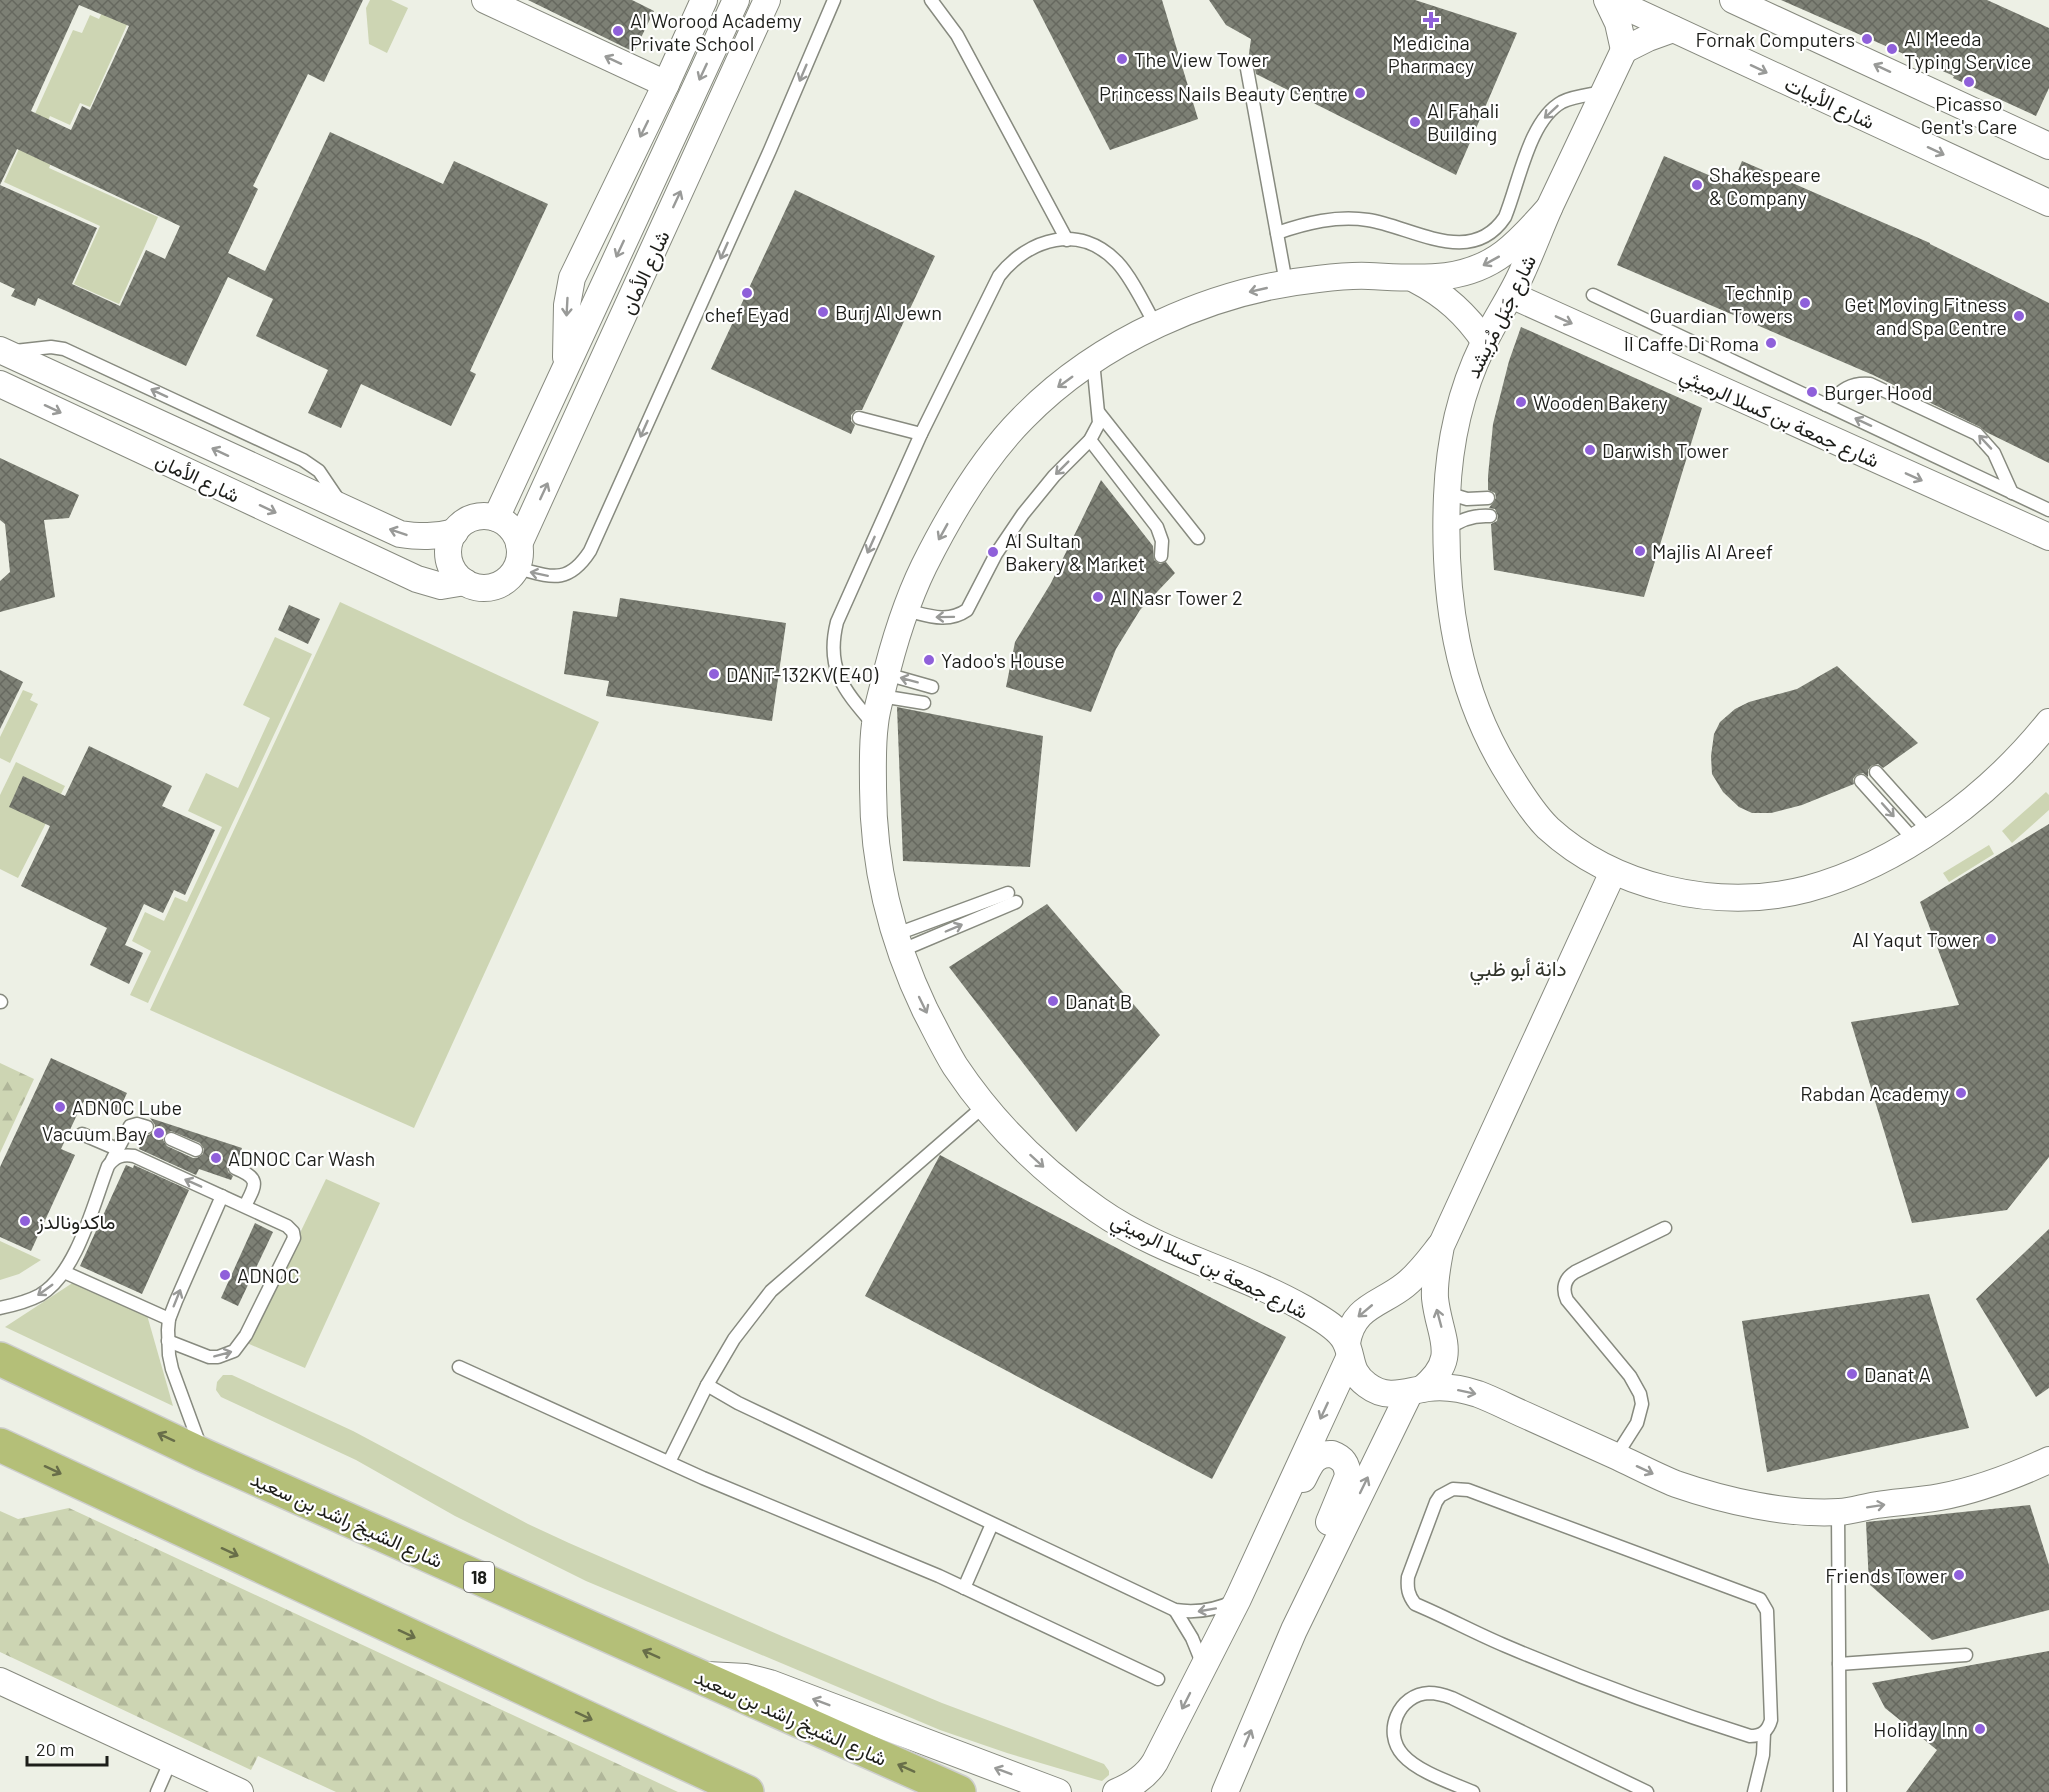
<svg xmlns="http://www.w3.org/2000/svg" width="2049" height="1792" font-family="Barlow,Vazirmatn,sans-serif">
	<defs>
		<pattern id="forest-firs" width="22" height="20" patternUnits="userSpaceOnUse" patternTransform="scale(1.5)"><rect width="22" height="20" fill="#cdd5b3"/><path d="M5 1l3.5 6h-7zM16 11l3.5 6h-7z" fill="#b0b699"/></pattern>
		<pattern id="building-cross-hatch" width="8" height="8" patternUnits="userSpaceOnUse" patternTransform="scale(1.5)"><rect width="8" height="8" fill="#7d8075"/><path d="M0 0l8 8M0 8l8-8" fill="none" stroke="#66685f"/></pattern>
	</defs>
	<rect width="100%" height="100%" fill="#edf0e5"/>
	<g fill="#cdd5b3">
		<polygon points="108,0 135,7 90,107 80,103 70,125 50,116 38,143 56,151 49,168 158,217 119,304 74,284 100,226 4,182 73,30 82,33 90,15 99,19"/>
		<polygon points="370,0 391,0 408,8 387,53 369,44 366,8"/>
		<polygon points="340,602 599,722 414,1128 150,1010"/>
		<polygon points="275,637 312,654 148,1003 130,995 151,951 132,941 145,912 164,921 175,897 187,902 222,827 188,811 206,773 238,788 270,718 243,705"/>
		<polygon points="23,690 33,694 30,700 38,704 10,763 0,758 0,737"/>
		<polygon points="16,762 65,786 18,878 0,869 0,795"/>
		<polygon points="2046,792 2049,795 2049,810 2012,843 2002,831"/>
		<polygon points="1989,845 1994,854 1949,882 1943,873"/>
		<polygon points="326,1179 380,1203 305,1368 247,1343"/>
		<polygon points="0,1241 41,1260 19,1274 0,1280"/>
		<polygon points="74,1282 147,1315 173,1406 5,1327"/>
		<polygon points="223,1375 232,1375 353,1431 528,1524 569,1543 784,1637 942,1703 1104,1764 1109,1771 1109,1775 1102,1781 1098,1780 1007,1753 940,1730 586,1581 455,1516 356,1460 221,1397 216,1390 217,1382"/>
	</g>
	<g fill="url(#forest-firs)">
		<polygon points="0,1063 34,1079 0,1153"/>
		<polygon points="69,1508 678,1792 336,1792 258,1756 251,1770 0,1652 0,1511 18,1519"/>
	</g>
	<g fill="url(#building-cross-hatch)" fill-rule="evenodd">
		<path d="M0 0H363L324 82 308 74 253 186 258 189 228 253 265 271 330 132 443 184 454 161 548 204 470 371 476 374 451 426 361 384 341 428 308 413 328 370 256 336 273 299 228 277 186 366 38 298 35 306 11 296 15 289 0 282V185L97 228 72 284 120 306 146 250 165 259 180 226 17 149 0 185ZM79 5 129 26 90 110 82 106 71 130 31 111Z"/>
		<polygon points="528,0 632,0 654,11 634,52"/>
		<polygon points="1033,0 1162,0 1198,119 1110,150"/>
		<polygon points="1209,0 1415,0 1517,33 1456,175 1256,74 1254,64 1248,61 1251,39 1226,25"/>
		<polygon points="1781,0 1987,0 2049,28 2049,88 2036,116 1953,78 1954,76"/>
		<polygon points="1664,156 1732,185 1742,161 1930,243 1930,244 2049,303 2049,463 1986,432 1980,427 1873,375 1617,265"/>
		<polygon points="795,190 935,256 862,410 856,410 851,415 851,421 855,425 851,434 711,369"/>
		<polygon points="1521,327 1702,408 1644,597 1494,570 1491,524 1497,521 1498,516 1495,509 1489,508 1496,498 1495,493 1488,490 1488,476 1493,424 1509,361"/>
		<polygon points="0,458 79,495 69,518 44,520 55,597 0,612 0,581 10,572 5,524 0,520"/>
		<polygon points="1101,480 1153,546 1154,560 1160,564 1166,562 1175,573 1140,610 1116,649 1091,712 1006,687 1015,642 1051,583"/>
		<polygon points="620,598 786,623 772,721 606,696 609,681 564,674 573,611 617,617"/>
		<polygon points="289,605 320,619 308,644 278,630"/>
		<polygon points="1837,666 1918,743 1883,768 1878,764 1871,766 1868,770 1868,777 1863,773 1856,775 1853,779 1854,784 1802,805 1771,813 1752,813 1739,807 1723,792 1712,774 1711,756 1714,734 1720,722 1735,709 1749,702 1797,689"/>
		<polygon points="0,670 23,682 0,729"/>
		<polygon points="897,707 1043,736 1030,867 903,861"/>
		<polygon points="89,746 172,786 162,806 215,830 185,895 174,890 163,913 144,904 125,945 143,953 129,984 90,965 107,928 21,886 50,826 9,807 23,776 65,796"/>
		<polygon points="2049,824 2049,1157 2007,1210 1912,1223 1851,1022 1959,1005 1920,902"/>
		<polygon points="1047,904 1160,1035 1076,1132 949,967"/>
		<polygon points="51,1058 127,1093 116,1117 83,1102 61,1149 75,1155 31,1251 0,1237 0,1167"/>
		<path d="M150 1118 242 1148 238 1160 231 1161 227 1165 228 1172 233 1176 231 1180 199 1169 196 1175 139 1149 144 1135H149L155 1130V1125ZM171 1131 200 1143 204 1149 203 1154 197 1158H193L167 1146 163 1140V1136Z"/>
		<polygon points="940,1155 1286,1337 1212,1479 865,1296"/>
		<polygon points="126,1165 133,1168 134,1165 189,1190 142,1294 80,1266"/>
		<polygon points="255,1223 273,1232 238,1306 221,1298"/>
		<polygon points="2049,1229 2049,1388 2036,1397 1976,1299"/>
		<polygon points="1929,1294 1969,1428 1767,1472 1742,1321"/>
		<polygon points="2030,1505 2049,1565 2049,1610 1932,1640 1869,1584 1866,1522"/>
		<polygon points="2049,1651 2049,1792 1906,1792 1937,1750 1885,1708 1872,1683"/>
	</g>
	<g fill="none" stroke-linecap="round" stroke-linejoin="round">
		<g stroke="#878a7f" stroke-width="15">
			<g id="service">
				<polyline points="931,0 957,35 1067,240"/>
				<polyline points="1247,69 1286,283"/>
				<path d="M1277 233C1306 223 1337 215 1368 220 1413 227 1471 268 1505 217 1519 183 1529 120 1562 102 1574 96 1589 95 1603 92"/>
				<polyline points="1593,295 2049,510"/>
				<polyline points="15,351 51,347 64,349 303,460 319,471 340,502"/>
				<path d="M1826 405C1840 392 1849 382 1870 384L1977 434 1994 453 2012 493"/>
				<polyline points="1099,413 1198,538"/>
				<polyline points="859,418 921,434"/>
				<polyline points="1090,440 1157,527 1162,541 1161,556"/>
				<polyline points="1447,493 1467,499 1488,498"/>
				<path d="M1447 530C1460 519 1473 515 1490 516"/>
				<path d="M517 568C551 577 568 585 590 551L770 150 834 0"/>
				<path d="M905 610C927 615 947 624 967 610L996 554 1023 514 1054 476 1090 440 1099 423 1093 361"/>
				<polyline points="886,674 932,687"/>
				<polyline points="881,696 924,703"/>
				<path d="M874 725C845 691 825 670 837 622L921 434 999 276C1029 238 1080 223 1117 262 1132 278 1145 306 1156 326"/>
				<polyline points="1876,772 1929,831"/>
				<polyline points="1861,781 1914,840"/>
				<polyline points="894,935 1008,893"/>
				<polyline points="900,951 1016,902"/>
				<polyline points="0,1001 1,1002"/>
				<polyline points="82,1134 117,1149"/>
				<polyline points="171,1139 196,1150"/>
				<polyline points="112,1160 130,1126 137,1124 147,1127"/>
				<path d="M235 1168C261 1179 256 1184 245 1206"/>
				<polyline points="64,1272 169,1319"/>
				<path d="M0 1308C14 1305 27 1302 40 1295 77 1273 93 1205 108 1166 115 1156 123 1154 134 1156L287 1226 293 1232 294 1238 246 1335 234 1351 218 1357H209L168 1341"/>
				<polyline points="459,1367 703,1478 939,1576 1158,1679"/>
				<path d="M707 1385 738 1403 1175 1610C1196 1613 1214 1611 1234 1601"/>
				<polyline points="201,1448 172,1369 169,1355 168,1330 169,1319 176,1301 222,1196"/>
				<path d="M1616 1456 1637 1423 1642 1404 1640 1394 1630 1376 1567 1300C1562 1289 1564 1279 1575 1272L1665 1228"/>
				<polyline points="669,1462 707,1385 734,1339 771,1291 984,1106"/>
				<path d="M1453 1489 1468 1490 1760 1599 1767 1611 1771 1720C1768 1731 1762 1736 1750 1736 1667 1710 1586 1680 1506 1646 1475 1633 1446 1617 1415 1604 1408 1595 1407 1588 1408 1577L1436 1502 1440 1496Z"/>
				<polyline points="1838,1512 1840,1792"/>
				<polyline points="964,1588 992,1524"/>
				<polyline points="1175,1610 1192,1638 1203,1665"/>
				<polyline points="1839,1664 1966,1655"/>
				<polyline points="157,1792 171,1760"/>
				<path d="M1473 1792C1452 1783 1418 1772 1403 1755 1382 1732 1399 1694 1429 1693 1437 1693 1444 1695 1452 1698L1647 1792"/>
				<polyline points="1754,1792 1763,1755 1764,1733"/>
			</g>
		</g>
		<g stroke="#878a7f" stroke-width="28">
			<g id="minor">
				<polyline points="485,0 666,84"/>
				<polyline points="1607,0 1618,23 1624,50"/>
				<polyline points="1611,0 2049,203"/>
				<polyline points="1733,0 2049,146"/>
				<path d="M1624 50C1600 101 1575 153 1551 204 1541 226 1533 248 1523 270 1512 296 1495 319 1483 345 1460 392 1449 444 1447 496 1443 595 1456 691 1510 776 1521 794 1533 813 1548 828 1582 859 1621 878 1666 889 1712 900 1761 901 1807 889 1900 864 1990 796 2049 722"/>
				<polyline points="1624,50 1648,38 1673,29"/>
				<path d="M1549 208C1535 224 1521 240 1504 253 1463 284 1417 278 1369 276 1352 275 1335 277 1318 279 1212 290 1098 341 1023 418 982 459 950 514 924 566 905 605 893 645 883 687 880 699 876 712 875 724 872 745 873 767 873 788 873 866 891 939 925 1010 935 1029 944 1048 955 1066 993 1123 1042 1171 1098 1210 1162 1255 1239 1271 1305 1309 1318 1317 1338 1327 1345 1341 1354 1358 1348 1371 1367 1385 1388 1401 1406 1391 1428 1388 1444 1386 1463 1389 1478 1394 1494 1400 1509 1408 1525 1415 1556 1429 1587 1443 1618 1457 1637 1466 1656 1476 1676 1484 1725 1501 1787 1515 1839 1512 1852 1511 1864 1507 1877 1505 1898 1502 1919 1501 1940 1497 1978 1490 2014 1476 2049 1460"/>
				<path d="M1416 280C1445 295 1466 314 1485 342"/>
				<polyline points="1511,295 2049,537"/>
				<path d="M0 350 400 534C420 537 435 537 455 532"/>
				<polyline points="566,357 567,305 572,278 666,84 704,0"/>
				<polyline points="0,384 417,579 441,586 465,582"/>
				<circle cx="484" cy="552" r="36"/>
				<polyline points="496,518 736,0"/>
				<polyline points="519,544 767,0"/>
				<path d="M1347 1343C1353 1306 1380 1305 1405 1285 1419 1274 1429 1260 1440 1246"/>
				<path d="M1422 1389C1461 1357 1439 1338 1435 1298 1434 1280 1438 1263 1441 1246L1613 872"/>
				<path d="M1303 1479C1310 1465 1314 1453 1332 1454 1343 1458 1347 1464 1348 1476L1329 1522"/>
				<polyline points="707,1675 746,1677 770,1683 1058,1792"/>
				<polyline points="0,1681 240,1792"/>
				<path d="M1116 1792C1131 1786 1146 1777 1155 1762L1238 1599 1349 1358"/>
				<polyline points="1225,1792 1294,1630 1409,1394"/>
			</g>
		</g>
		<g stroke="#cdcecd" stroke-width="36">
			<g id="primary">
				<polyline points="0,1359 203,1455 959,1792"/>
				<polyline points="0,1445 747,1792"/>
			</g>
		</g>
		<use href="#service" stroke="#fff" stroke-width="12"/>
		<use href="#minor" stroke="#fff" stroke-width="26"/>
		<use href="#primary" stroke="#b4bf78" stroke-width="33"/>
	</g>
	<defs><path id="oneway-shaft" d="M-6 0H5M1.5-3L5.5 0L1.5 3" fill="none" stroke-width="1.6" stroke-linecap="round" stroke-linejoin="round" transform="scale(1.5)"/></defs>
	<g stroke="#999a98">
		<use href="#oneway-shaft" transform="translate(613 60) rotate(-155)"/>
		<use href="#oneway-shaft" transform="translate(1882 68) rotate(-155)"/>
		<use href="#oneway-shaft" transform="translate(1759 69) rotate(25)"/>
		<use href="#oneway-shaft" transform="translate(703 72) rotate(115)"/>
		<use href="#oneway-shaft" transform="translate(803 73) rotate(113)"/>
		<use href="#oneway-shaft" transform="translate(1551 112) rotate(137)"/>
		<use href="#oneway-shaft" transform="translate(644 129) rotate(116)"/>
		<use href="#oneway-shaft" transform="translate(1936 151) rotate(25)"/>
		<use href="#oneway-shaft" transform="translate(677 199) rotate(-65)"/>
		<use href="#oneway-shaft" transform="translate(620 249) rotate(115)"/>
		<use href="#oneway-shaft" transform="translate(724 251) rotate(114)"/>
		<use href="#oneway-shaft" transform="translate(1491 261) rotate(151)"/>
		<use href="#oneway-shaft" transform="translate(1258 290) rotate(167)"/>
		<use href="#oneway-shaft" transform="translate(567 307) rotate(93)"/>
		<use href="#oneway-shaft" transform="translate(1564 320) rotate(24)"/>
		<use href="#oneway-shaft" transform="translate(1065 382) rotate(144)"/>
		<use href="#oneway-shaft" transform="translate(159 393) rotate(-155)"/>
		<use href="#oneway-shaft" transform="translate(53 409) rotate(25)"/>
		<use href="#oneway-shaft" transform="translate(1863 422) rotate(-155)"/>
		<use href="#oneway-shaft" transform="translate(644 429) rotate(114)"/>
		<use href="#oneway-shaft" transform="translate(1985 442) rotate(-133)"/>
		<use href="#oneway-shaft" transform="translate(220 452) rotate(-155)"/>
		<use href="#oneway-shaft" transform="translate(1062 468) rotate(135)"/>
		<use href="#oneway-shaft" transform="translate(1914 477) rotate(24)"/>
		<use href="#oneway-shaft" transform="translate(544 491) rotate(-65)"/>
		<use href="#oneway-shaft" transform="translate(268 509) rotate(25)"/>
		<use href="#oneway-shaft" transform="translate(398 532) rotate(-161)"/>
		<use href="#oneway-shaft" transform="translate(943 532) rotate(119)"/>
		<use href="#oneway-shaft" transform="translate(871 545) rotate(114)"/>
		<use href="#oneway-shaft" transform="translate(539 574) rotate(-168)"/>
		<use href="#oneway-shaft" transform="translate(945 617) rotate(179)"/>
		<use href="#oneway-shaft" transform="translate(909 680) rotate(-165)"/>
		<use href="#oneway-shaft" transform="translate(1888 810) rotate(48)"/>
		<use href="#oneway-shaft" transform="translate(954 928) rotate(-23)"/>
		<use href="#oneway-shaft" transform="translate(923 1005) rotate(64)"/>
		<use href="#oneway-shaft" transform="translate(1037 1161) rotate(42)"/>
		<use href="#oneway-shaft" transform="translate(193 1183) rotate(-156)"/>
		<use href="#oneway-shaft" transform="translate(45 1290) rotate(144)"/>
		<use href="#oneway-shaft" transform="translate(177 1298) rotate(-68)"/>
		<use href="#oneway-shaft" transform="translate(1365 1311) rotate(140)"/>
		<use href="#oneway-shaft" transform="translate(1439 1318) rotate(-105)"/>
		<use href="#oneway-shaft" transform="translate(223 1354) rotate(-15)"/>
		<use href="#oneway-shaft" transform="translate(1467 1392) rotate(12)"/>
		<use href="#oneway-shaft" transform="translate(1324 1411) rotate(115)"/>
		<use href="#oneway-shaft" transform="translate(1645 1470) rotate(25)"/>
		<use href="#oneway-shaft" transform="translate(1364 1485) rotate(-64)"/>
		<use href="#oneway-shaft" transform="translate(1876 1506) rotate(-9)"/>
		<use href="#oneway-shaft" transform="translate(1207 1610) rotate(170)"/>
		<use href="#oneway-shaft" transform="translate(1186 1701) rotate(117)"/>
		<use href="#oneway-shaft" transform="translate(821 1702) rotate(-159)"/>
		<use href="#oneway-shaft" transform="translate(1248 1738) rotate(-67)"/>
		<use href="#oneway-shaft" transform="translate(1003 1771) rotate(-159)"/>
	</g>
	<g stroke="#686e49">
		<use href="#oneway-shaft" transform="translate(166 1437) rotate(-155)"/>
		<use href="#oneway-shaft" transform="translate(53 1470) rotate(25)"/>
		<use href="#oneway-shaft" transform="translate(230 1552) rotate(25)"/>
		<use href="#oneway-shaft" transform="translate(407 1634) rotate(25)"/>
		<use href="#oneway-shaft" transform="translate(651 1654) rotate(-156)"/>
		<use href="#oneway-shaft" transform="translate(584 1716) rotate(25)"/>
		<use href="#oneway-shaft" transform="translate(906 1768) rotate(-156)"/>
	</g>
	<g fill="#8f60da" stroke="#fff" stroke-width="2">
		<path d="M1428 11h6v6h6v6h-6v6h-6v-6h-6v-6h6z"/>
		<circle cx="618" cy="31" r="6"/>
		<circle cx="1867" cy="39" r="6"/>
		<circle cx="1892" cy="49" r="6"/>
		<circle cx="1122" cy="59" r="6"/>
		<circle cx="1969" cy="82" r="6"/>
		<circle cx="1360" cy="93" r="6"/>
		<circle cx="1415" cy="122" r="6"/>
		<circle cx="1697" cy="185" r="6"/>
		<circle cx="747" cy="293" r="6"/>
		<circle cx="1805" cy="303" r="6"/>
		<circle cx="823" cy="312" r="6"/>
		<circle cx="2019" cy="316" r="6"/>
		<circle cx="1771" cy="343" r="6"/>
		<circle cx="1812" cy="392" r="6"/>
		<circle cx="1521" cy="402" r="6"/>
		<circle cx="1590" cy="450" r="6"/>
		<circle cx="1640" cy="551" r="6"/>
		<circle cx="993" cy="552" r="6"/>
		<circle cx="1098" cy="597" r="6"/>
		<circle cx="929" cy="660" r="6"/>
		<circle cx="714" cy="674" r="6"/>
		<circle cx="1991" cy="939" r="6"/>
		<circle cx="1053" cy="1001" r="6"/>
		<circle cx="1961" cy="1093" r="6"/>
		<circle cx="60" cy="1107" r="6"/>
		<circle cx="159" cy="1133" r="6"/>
		<circle cx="216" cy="1158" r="6"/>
		<circle cx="25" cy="1221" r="6"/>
		<circle cx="225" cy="1275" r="6"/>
		<circle cx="1852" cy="1374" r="6"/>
		<circle cx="1959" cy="1575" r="6"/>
		<circle cx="1980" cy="1729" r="6"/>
	</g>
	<g text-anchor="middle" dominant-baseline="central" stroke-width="4.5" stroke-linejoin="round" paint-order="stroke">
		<rect fill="#fff" stroke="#61625f" stroke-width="1.5" x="464" y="1562" width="30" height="30" rx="4.5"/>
		<g font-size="18" font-weight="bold" fill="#1d1e1a">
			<text x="479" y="1577">18</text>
		</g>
		<g font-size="20" fill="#1d1e1a" stroke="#fff" text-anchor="start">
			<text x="630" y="20">Al Worood Academy<tspan x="630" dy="23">Private School</tspan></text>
			<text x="1904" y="38">Al Meeda<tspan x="1904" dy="23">Typing Service</tspan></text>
			<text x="1855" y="39" text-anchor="end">Fornak Computers</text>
			<text x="1431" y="42" text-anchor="middle">Medicina<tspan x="1431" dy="23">Pharmacy</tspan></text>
			<text x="1134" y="59">The View Tower</text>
			<text x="1348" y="93" text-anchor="end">Princess Nails Beauty Centre</text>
			<text x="1969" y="103" text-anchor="middle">Picasso<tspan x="1969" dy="23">Gent's Care</tspan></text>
			<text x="1427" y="110">Al Fahali<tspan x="1427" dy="23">Building</tspan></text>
			<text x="1709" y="174">Shakespeare<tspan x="1709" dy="23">&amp; Company</tspan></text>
			<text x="1793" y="292" text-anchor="end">Technip<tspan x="1793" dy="23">Guardian Towers</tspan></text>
			<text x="2007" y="304" text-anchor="end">Get Moving Fitness<tspan x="2007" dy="23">and Spa Centre</tspan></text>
			<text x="835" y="312">Burj Al Jewn</text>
			<text x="747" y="314" text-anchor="middle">chef Eyad</text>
			<text x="1759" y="343" text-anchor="end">Il Caffe Di Roma</text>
			<text x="1824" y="392">Burger Hood</text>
			<text x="1533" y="402">Wooden Bakery</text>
			<text x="1602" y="450">Darwish Tower</text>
			<text x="1005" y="540">Al Sultan<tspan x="1005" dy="23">Bakery &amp; Market</tspan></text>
			<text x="1652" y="551">Majlis Al Areef</text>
			<text x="1110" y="597">Al Nasr Tower 2</text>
			<text x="941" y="660">Yadoo's House</text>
			<text x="726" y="674">DANT-132KV(E40)</text>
			<text x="1979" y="939" text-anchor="end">Al Yaqut Tower</text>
			<text x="1065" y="1001">Danat B</text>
			<text x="1949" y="1093" text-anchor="end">Rabdan Academy</text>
			<text x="72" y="1107">ADNOC Lube</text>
			<text x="147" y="1133" text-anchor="end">Vacuum Bay</text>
			<text x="228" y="1158">ADNOC Car Wash</text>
			<text x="37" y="1221">ماكدونالدز</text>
			<text x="237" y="1275">ADNOC</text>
			<text x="1864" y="1374">Danat A</text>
			<text x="1947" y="1575" text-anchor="end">Friends Tower</text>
			<text x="1968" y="1729" text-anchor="end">Holiday Inn</text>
		</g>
		<g font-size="20" fill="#1d1e1a" stroke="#fff">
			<text transform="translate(1830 102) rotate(25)">شارع الأبيات</text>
			<text transform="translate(644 272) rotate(-65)">شارع الأمان</text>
			<text transform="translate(1500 316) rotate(-64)">شارع جَبَل مُرَيشد</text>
			<text transform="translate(1780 417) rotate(24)">شارع جمعة بن كسلا الرميثي</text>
			<text transform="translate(198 477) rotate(25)">شارع الأمان</text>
			<text transform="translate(1210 1265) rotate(26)">شارع جمعة بن كسلا الرميثي</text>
			<text transform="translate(347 1519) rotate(24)">شارع الشيخ راشد بن سعيد</text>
			<text transform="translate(791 1717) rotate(24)">شارع الشيخ راشد بن سعيد</text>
		</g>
		<g font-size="21" fill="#31342a" stroke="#fff">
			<text x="1518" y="967">دانة أبو ظبي</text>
		</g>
	</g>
	<path d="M27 1756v9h80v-9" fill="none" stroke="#1d1e1a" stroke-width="3"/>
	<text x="36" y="1756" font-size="18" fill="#1d1e1a" stroke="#ffffff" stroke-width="4.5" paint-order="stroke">20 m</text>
</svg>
